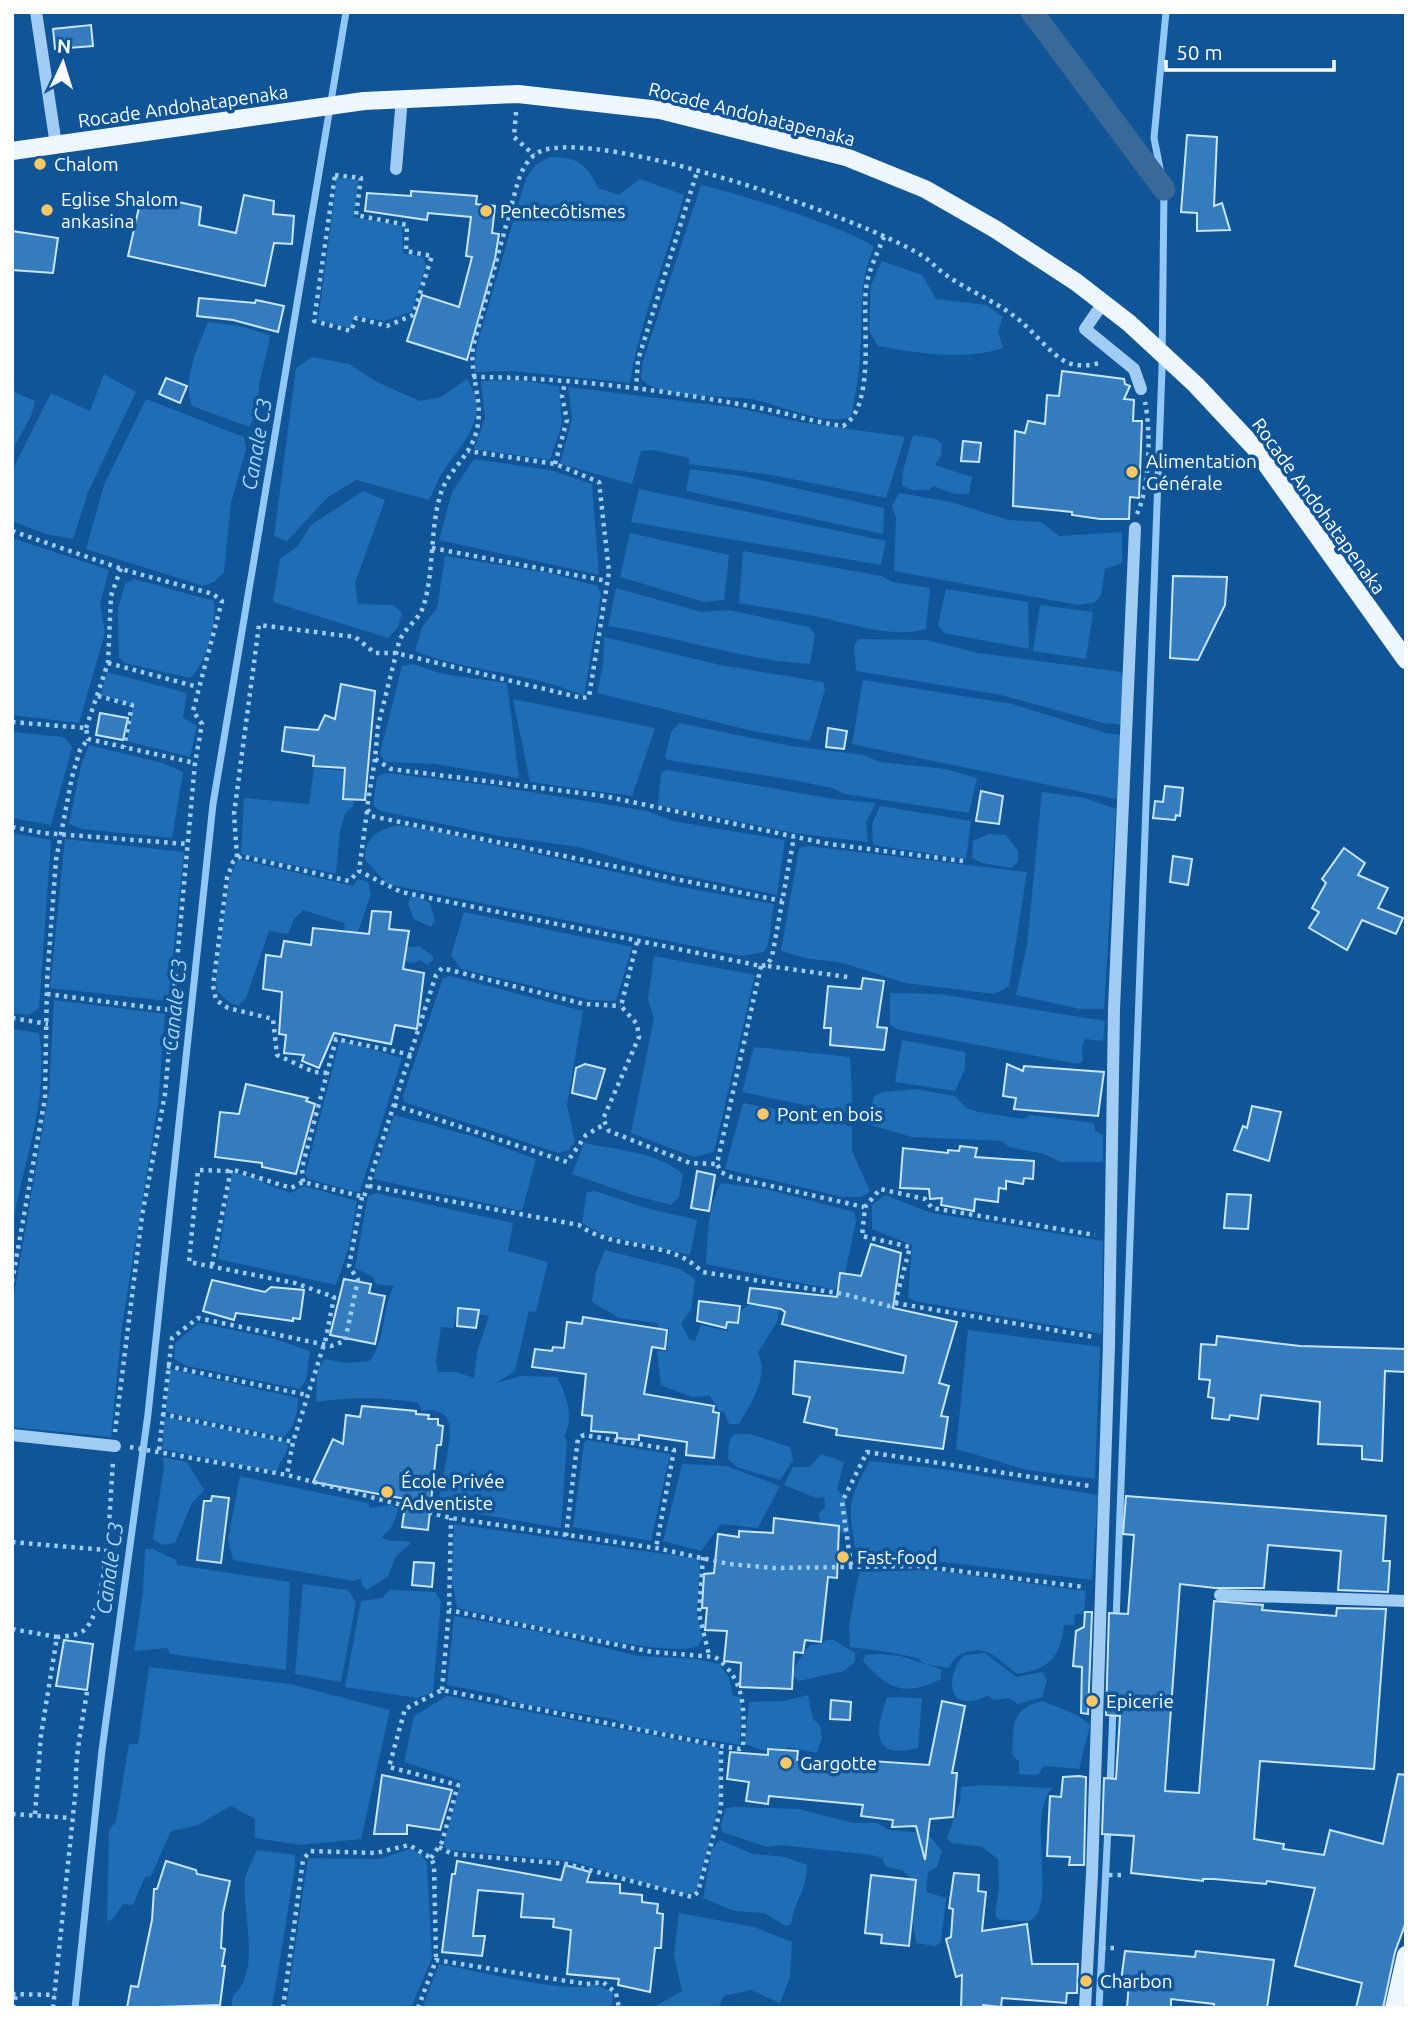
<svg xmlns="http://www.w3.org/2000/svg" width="1418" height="2020" font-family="Ubuntu,sans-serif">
	<rect width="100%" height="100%" fill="#105597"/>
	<g fill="#1f6db5" fill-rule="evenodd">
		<path d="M549 157C578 157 586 163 598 188L619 195 640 179 684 195C667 258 640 319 630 383L513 371 474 372 477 345 526 178 536 165Z"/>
		<polygon points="337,178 359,180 353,217 402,226 403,253 423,257 426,266 411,312 384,321 354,316 350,328 318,320"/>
		<path d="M701 185C731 191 853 230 874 247 857 286 864 316 860 356 859 377 855 397 851 417 825 427 778 404 751 399 725 395 655 399 641 378L643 361Z"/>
		<path d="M882 261 922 275 936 299 986 305 1003 317 998 331 1003 348C964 361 917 353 878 346L869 331 871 285Z"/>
		<path d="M208 322 240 326 270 335C268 350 264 364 260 379 257 396 261 412 249 427L192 406C182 380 198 346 208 322Z"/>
		<path d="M312 357 349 364 377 382 420 401 441 397 467 379C491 417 464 441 444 470 438 478 434 491 429 500L356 480 328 497 287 541 274 536 296 368Z"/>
		<polygon points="104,374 136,392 88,492 73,539 46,534 12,521 12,471 51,393 90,411"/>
		<polygon points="517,380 559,386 562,424 550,460 474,449 485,418 481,381"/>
		<polygon points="568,387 738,408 800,422 905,437 886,498 772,475 689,464 689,458 653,450 641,451 632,484 560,464 572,418"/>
		<polygon points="12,391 35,401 31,416 12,451"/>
		<polygon points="146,399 244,437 246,449 231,503 224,572 214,582 203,586 86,549 104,485"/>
		<polygon points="913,435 936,439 942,444 941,456 935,465 972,477 969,494 955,494 933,486 929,490 912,490 902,485 903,471"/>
		<polygon points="474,459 550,470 592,484 599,575 439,540 452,492"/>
		<polygon points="690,469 742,476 884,508 883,534 686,491"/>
		<polygon points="639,489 886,541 881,565 631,522"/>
		<polygon points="363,491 385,500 355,583 358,604 394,605 402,613 398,627 388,638 273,602 280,559 297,547 311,525"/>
		<polygon points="899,493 951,502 1008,520 1041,522 1059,536 1122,532 1122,563 1105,569 1101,595 1094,603 1078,605 894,571 896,518 892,506"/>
		<polygon points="630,533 729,555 724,600 704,602 620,577"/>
		<polygon points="12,538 109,570 100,604 105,633 79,723 12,715"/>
		<path d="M743 551 881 576 893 582 930 588 926 629C894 637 867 628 836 621 804 613 771 609 739 603Z"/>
		<path d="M445 556 550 573 597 586 601 594 584 696C530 671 469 673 415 651L422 627 437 608Z"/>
		<path d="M134 579 214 601C217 622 206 664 190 678L124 663 119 657 118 609 125 584Z"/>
		<path d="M616 588 702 612 728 610 809 627 815 634 810 664C741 660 676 636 608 626Z"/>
		<polygon points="946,589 1028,602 1029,649 944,633 938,625"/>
		<polygon points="1040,605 1093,612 1086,659 1033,651"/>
		<polygon points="604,637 720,665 823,682 825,689 810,741 753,731 597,693 603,665"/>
		<polygon points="858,639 927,640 978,653 1121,672 1125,681 1122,725 1103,723 1001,695 856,671 854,646"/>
		<polygon points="413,664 443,674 507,683 519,778 435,764 385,762 380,753 402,666"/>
		<polygon points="107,672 187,693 183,718 197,726 190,757 127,741 133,705 101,695"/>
		<polygon points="863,680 1012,704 1106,733 1127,736 1121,800 852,744"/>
		<polygon points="513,699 655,728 632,796 530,782"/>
		<polygon points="679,723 791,746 864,755 880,762 945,769 977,778 969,813 845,794 832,788 787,779 668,760 665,757 671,732"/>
		<polygon points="12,732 64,737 72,747 51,825 12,818"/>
		<polygon points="89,745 163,763 183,772 172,838 82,829 69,824 81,765"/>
		<polygon points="314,768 359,772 353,806 345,814 340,831 336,874 241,854 244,798 309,804"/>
		<polygon points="667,770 834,799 876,803 866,822 868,842 794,833 658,805 661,773"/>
		<polygon points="385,773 495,786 647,811 673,821 785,840 777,895 658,870 579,847 500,836 380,811 373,805 377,777"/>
		<polygon points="1042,792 1085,798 1116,809 1104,1009 1080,1009 1016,995 1027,945"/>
		<polygon points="880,806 971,821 966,859 873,845 872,824"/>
		<path d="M397 825 440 832 681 887 774 904 768 945 764 952 742 956 387 884 365 860C365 837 376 831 397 825Z"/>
		<polygon points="12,833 51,840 39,1008 29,1015 12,1013"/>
		<polygon points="988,834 1006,835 1018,851 1018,862 1011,868 982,863 972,858 973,841"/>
		<polygon points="65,839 184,852 168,1001 50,988"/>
		<polygon points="808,846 1027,872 1009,986 995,994 905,983 843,963 805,958 781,951 799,848"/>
		<polygon points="238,859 353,886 358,879 368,882 371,894 353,946 346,936 344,923 303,910 294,919 288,934 269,931 246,998 239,1006 230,1003 217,991 216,978 229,880"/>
		<polygon points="410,897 420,897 430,903 435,921 431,927 414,919 408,904"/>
		<polygon points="464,912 632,947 616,1001 590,1000 461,969 451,955"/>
		<polygon points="419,946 434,957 432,961 427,965 420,960 414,963 403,961 402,948"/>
		<polygon points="654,956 755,975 714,1152 694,1157 631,1133 654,1018 648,1000"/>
		<polygon points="450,976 583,1011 567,1105 575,1141 569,1150 558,1153 404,1102 403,1096 443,978"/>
		<polygon points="890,993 939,994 1105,1021 1103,1041 1085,1039 1082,1046 1083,1061 1078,1064 899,1030 890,1025"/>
		<polygon points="54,1000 165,1014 158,1104 122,1326 111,1437 12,1427 12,1306 49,1092"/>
		<path d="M12 1029 39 1033C50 1100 22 1164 12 1230Z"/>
		<polygon points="340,1040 402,1058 360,1191 356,1192 309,1179 305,1175"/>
		<polygon points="902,1040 965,1052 965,1069 955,1091 895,1082"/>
		<polygon points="754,1047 850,1057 853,1115 742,1092"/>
		<polygon points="915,1089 955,1096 966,1108 979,1112 1023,1119 1030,1115 1094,1123 1095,1131 1103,1135 1103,1162 1061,1162 1044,1154 1009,1147 1002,1141 912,1137 867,1124 874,1096 883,1092"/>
		<polygon points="743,1103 829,1119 852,1127 852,1151 870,1191 862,1197 842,1197 725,1169"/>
		<polygon points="394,1115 475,1137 536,1159 522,1211 373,1179"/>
		<path d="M584 1143C616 1150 657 1152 683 1174L679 1197 671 1205 629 1194 572 1174Z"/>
		<polygon points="232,1172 263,1180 265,1184 291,1193 304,1186 357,1201 349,1247 336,1285 218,1259"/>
		<path d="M721 1183 766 1189 854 1212 856 1222 845 1273H839L836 1290 706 1264C708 1236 707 1208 721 1183Z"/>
		<polygon points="595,1191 643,1207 697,1220 690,1255 604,1235 582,1223 587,1192"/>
		<path d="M376 1193 513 1223 508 1251 548 1262 536 1312 529 1311 515 1371 496 1383 520 1376 557 1377C566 1394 575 1418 564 1436L567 1440 561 1528 437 1507C440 1490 453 1437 449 1423 446 1411 432 1408 422 1411L418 1403C384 1397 350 1397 316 1402L317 1371 325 1359 346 1363 369 1361C385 1345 382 1307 394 1286L376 1284 373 1277 355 1268 368 1196ZM458 1308 478 1310V1314L489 1316 477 1352 474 1378 456 1372H438L436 1361 441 1327 453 1328Z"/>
		<polygon points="885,1195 932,1213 1103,1241 1102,1334 914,1301 908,1297 912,1245 872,1229 872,1205"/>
		<path d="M605 1250 680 1269 695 1279 691 1310 681 1323 689 1339 695 1341 701 1325 728 1331V1324H739L741 1311 748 1305H758L760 1298 779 1307 778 1320 758 1353C769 1377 751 1403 739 1424H729L724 1412 719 1411 710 1396 692 1397 661 1385 657 1351H667L669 1328H659L657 1323 619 1318 592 1302 596 1272Z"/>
		<polygon points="199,1323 272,1338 310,1351 306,1380 300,1389 187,1366 174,1359 175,1343"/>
		<polygon points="968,1330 1100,1347 1095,1479 1027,1470 956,1449"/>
		<path d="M169 1369 298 1398C298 1413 295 1425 284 1437L166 1412Z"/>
		<path d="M165 1417 286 1442 288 1447C286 1456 279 1461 277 1472L162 1449Z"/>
		<polygon points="734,1434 751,1434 790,1447 793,1460 780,1480 737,1467 728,1459 729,1442"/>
		<polygon points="587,1440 670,1454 651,1541 573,1527 584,1443"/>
		<polygon points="821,1454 844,1462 837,1489 845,1499 850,1533 841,1533 839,1526 821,1523 818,1514 825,1507 824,1497 816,1498 784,1485 793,1467 810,1467"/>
		<polygon points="163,1457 187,1462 204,1490 192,1503 175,1543 162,1545 153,1539 164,1467"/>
		<path d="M870 1461 942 1469 1098 1495 1092 1580 917 1559 857 1556C848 1511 846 1502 870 1461Z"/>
		<polygon points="682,1464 726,1466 780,1486 758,1528 721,1524 701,1551 663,1541"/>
		<path d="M240 1476 368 1503 370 1508 390 1505 399 1509 391 1528 382 1537C391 1544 401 1538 411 1543L396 1556 388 1576 367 1590 362 1586 361 1578 354 1581 233 1560 228 1539Z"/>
		<path d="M454 1524 700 1559 697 1615 702 1639 698 1646C668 1660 499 1617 457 1608L452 1580Z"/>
		<polygon points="145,1549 153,1549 176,1560 177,1565 290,1582 286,1670 170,1654 167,1648 134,1651 143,1592"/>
		<path d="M931 1570 1086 1591 1084 1614H1075L1074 1625H1064C1060 1656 1052 1668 1018 1674 999 1662 989 1643 964 1653 956 1656 952 1660 949 1668L925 1664 917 1658 889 1652 850 1647 849 1625 859 1572Z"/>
		<polygon points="303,1584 348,1590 356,1602 341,1682 295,1674"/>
		<polygon points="390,1590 435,1592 441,1601 433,1692 417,1698 345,1687 361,1601 382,1598"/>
		<polygon points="454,1616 536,1631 639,1656 697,1659 719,1664 729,1677 733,1696 741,1697 740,1745 631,1727 613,1719 521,1704 499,1695 447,1685"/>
		<path d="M826 1640H834L855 1653V1662L844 1671 799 1681 793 1675C794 1663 804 1654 810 1645L821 1644Z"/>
		<path d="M985 1653 1016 1677 1042 1672 1047 1680 1042 1697 1018 1704 1010 1698 994 1700 988 1696C983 1697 977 1701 972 1701 943 1705 950 1667 965 1655Z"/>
		<path d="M880 1654 900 1656 941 1669V1679C905 1697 889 1690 863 1661L865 1655Z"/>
		<polygon points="149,1667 290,1684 390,1710 361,1839 301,1845 255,1838 255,1819 231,1806 198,1825 171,1831 151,1876 145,1877 133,1905 123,1904 112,1920 107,1921 109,1830 116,1821 129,1744 138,1744"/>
		<polygon points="808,1695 813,1719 820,1725 822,1738 817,1753 788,1747 784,1750 770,1748 765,1751 745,1744 749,1702 785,1701"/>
		<polygon points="447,1696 719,1748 720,1800 697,1890 688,1895 678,1893 571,1861 448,1850 444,1847 445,1840 461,1781 404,1762 414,1716"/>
		<path d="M887 1697 922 1698 918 1748C871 1761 875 1730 887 1697Z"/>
		<path d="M1042 1701 1077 1715 1090 1725 1079 1769 1044 1766 1038 1775 1019 1774V1762L1012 1754C1014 1724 1010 1710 1042 1701Z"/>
		<path d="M980 1785 1053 1788C1025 1812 1058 1906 1031 1920 1025 1923 1007 1919 999 1920L995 1915 999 1888 998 1859 982 1847 952 1843 947 1838 960 1802 961 1787Z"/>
		<polygon points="734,1807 799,1809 853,1823 877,1823 889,1830 927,1833 942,1851 937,1867 928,1872 926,1892 946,1898 941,1942 935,1946 916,1943 908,1888 910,1878 902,1870 886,1867 882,1858 872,1855 781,1845 767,1847 722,1832 721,1825 726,1808"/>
		<path d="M720 1840 753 1854 785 1857 807 1865C806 1894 795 1898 791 1924L786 1926 764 1913 734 1911 703 1898 712 1849Z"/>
		<polygon points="409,1849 421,1854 427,1864 432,1958 411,2008 286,2008 308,1858 380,1859"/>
		<path d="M257 1850 295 1855V1867L272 2008H231L233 1996C262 1970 242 1916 245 1881 246 1871 253 1860 257 1850Z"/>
		<polygon points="679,1913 754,1927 792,1942 790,1977 780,2003 751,1990 724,1996 718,2008 652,2008 682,1991 674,1955"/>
		<path d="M439 1964C472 1969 570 1996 595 1984L613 1992 612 2008H422Z"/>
	</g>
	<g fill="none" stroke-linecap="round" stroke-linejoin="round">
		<g stroke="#92c8f7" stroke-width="7">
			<polyline points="1116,1622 1162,369 1164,189 1154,138 1166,12"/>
			<polyline points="1110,1787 1113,1708"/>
			<polyline points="75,2008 102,1750 148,1414 213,804 346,12"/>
			<polyline points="1099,2008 1108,1827"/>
		</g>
		<polyline stroke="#386999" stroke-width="23" points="1032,12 1164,189"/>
	</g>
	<g fill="#347cbd" stroke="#c9e5fe" stroke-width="2">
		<polygon points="91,25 93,46 55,49 53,29"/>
		<polygon points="1187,135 1217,137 1214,206 1222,203 1230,230 1197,231 1197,213 1181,212"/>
		<polygon points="411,191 477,196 476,204 495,206 492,233 499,234 495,259 467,360 407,341 422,295 459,307 472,257 466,256 471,217 428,213 427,220 365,211 367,193 411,196"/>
		<polygon points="142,194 201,207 199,225 236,233 244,195 274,201 273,214 294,216 292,244 274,243 265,286 128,256"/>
		<polygon points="12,231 58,238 53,273 12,270"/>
		<polygon points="199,298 255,303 256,300 284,306 278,332 233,320 197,316"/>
		<polygon points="1062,371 1124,379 1125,384 1130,386 1124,399 1134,400 1133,421 1142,421 1139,498 1130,497 1129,519 1100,519 1072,515 1072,512 1013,506 1015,431 1025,433 1028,421 1045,424 1047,395 1059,396"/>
		<polygon points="166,378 187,386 180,403 159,394"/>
		<polygon points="963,441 981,443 979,462 961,461"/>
		<polygon points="1173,576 1227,577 1225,605 1198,660 1170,658"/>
		<polygon points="341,684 375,691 365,800 343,799 345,768 313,766 314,756 282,751 285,727 318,730 325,715 335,719"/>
		<polygon points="100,713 128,718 123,740 96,735"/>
		<polygon points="828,728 847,731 844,749 826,747"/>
		<polygon points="1165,786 1183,788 1180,816 1176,815 1175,820 1153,818 1155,801 1163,802"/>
		<polygon points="981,791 1003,796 999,824 976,821"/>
		<polygon points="1344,848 1365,863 1358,875 1388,888 1378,908 1403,918 1396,934 1362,920 1347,950 1309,928 1319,912 1312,908 1326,883 1322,879"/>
		<polygon points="1173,856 1192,859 1188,885 1170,882"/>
		<polygon points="372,911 391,912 389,929 409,931 403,969 424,973 417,1029 395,1025 391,1044 334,1033 319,1068 302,1061 304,1055 284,1053 286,1035 279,1034 282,992 263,989 266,955 281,957 284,941 311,945 313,928 369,934"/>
		<polygon points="863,978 884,981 877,1027 887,1028 884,1050 830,1045 831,1028 824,1028 828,986 861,989"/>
		<polygon points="585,1064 605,1069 596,1099 572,1093 576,1068"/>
		<polygon points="1007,1064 1023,1071 1024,1066 1104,1072 1098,1116 1014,1109 1016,1098 1003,1096"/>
		<polygon points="246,1084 308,1098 306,1101 315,1104 296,1174 262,1167 262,1163 215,1157 220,1112 239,1114"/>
		<polygon points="1252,1106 1281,1112 1269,1161 1234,1150 1243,1126 1247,1128"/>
		<polygon points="960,1146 977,1148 975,1157 1034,1161 1033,1179 1024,1178 1023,1184 1006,1181 1006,1189 999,1188 998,1202 975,1199 974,1211 941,1205 942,1198 930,1199 929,1189 900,1188 903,1148 948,1153 948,1150 959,1151"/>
		<polygon points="697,1171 715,1175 709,1211 691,1208"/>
		<polygon points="1227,1194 1251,1195 1248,1229 1224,1228"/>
		<polygon points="871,1244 901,1253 893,1308 957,1322 939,1383 949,1386 941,1416 948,1417 943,1449 836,1435 837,1429 804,1422 810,1397 793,1394 795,1361 903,1373 906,1356 782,1324 785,1312 781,1309 748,1303 750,1288 837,1297 840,1273 861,1276"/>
		<polygon points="344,1279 371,1284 369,1293 385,1296 375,1344 330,1335"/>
		<polygon points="212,1280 265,1292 271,1287 304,1290 300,1319 293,1318 293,1321 236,1313 234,1320 203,1311"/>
		<polygon points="699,1301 740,1306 738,1323 727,1322 726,1328 697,1321"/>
		<polygon points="458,1308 479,1310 476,1328 457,1326"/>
		<polygon points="583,1317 667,1330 665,1349 652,1347 644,1394 714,1406 713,1412 719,1413 714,1458 686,1455 687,1442 639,1435 639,1440 617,1438 617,1433 591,1431 592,1416 582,1415 586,1374 532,1367 535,1349 552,1351 553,1347 564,1348 567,1322 582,1324"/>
		<polygon points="1217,1336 1300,1346 1406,1349 1406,1372 1385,1371 1382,1461 1362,1459 1362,1446 1318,1444 1320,1402 1261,1395 1258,1419 1230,1415 1229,1420 1212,1418 1214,1398 1208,1397 1210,1380 1199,1379 1201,1344 1216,1345"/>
		<polygon points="362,1406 416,1411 416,1414 429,1415 428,1419 438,1419 438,1425 443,1426 441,1445 437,1445 428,1530 402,1527 406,1499 313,1482 333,1439 343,1444 346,1415 360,1417"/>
		<polygon points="212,1496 229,1498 221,1563 197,1560 204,1501 211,1501"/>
		<polygon points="1126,1496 1386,1516 1383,1561 1390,1561 1388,1592 1338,1590 1341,1551 1268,1545 1264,1588 1215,1588 1180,1584 1165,1791 1199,1793 1214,1601 1263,1605 1262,1610 1336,1616 1337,1608 1386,1609 1374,1769 1260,1761 1254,1839 1284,1844 1283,1849 1324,1855 1330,1830 1383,1844 1398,1774 1406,1775 1406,1922 1395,1952 1383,2008 1356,2008 1362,1983 1295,1966 1315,1888 1267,1881 1266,1884 1214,1879 1203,1879 1203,1881 1131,1873 1134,1836 1102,1834 1104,1778 1116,1779 1120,1716 1106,1715 1109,1613 1128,1614 1134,1535 1123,1534"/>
		<polygon points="774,1518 839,1526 837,1578 828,1577 821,1642 805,1640 803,1653 794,1652 792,1689 740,1687 741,1663 724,1661 727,1631 705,1630 707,1608 702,1608 704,1574 714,1573 718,1534 739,1537 739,1531 773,1533"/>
		<polygon points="414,1562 434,1563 432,1587 412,1585"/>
		<polygon points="1085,1612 1092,1612 1088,1714 1081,1713 1082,1667 1073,1666 1076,1631 1084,1627"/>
		<polygon points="64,1640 93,1644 87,1690 56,1686"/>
		<polygon points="831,1700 851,1702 850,1720 830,1719"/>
		<polygon points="942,1701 965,1706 952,1773 957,1773 953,1817 930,1819 925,1860 916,1826 892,1827 893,1820 861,1816 863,1805 769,1796 768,1804 746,1801 749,1782 727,1779 730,1752 768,1755 768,1749 798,1751 797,1760 858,1768 858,1760 929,1765"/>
		<polygon points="382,1775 452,1790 440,1830 407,1825 407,1834 374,1834"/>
		<polygon points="1079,1776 1086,1777 1084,1865 1069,1865 1070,1857 1047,1856 1050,1796 1061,1797 1063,1777"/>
		<polygon points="166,1861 196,1870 197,1874 230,1881 223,1913 221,1948 225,1949 222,1966 225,1966 220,2005 127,2008 131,1986 138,1987 152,1920 154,1889 157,1889"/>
		<polygon points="457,1861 561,1880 565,1865 590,1872 587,1882 620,1884 620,1893 642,1895 642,1902 658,1904 657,1913 663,1914 661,1948 655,1948 650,1992 618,1985 619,1979 567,1974 571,1930 553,1927 554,1919 521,1917 523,1894 478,1890 473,1936 485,1936 482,1956 442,1952 452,1874 455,1874"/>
		<polygon points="954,1873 979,1875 978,1891 986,1892 982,1931 1027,1924 1032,1964 1078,1964 1077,1993 1067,1993 1066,2003 1002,1998 1001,2007 983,2005 983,2008 961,2008 962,1975 956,1977 946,1939 951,1937 953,1909 949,1908"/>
		<polygon points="871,1875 916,1880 909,1946 881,1943 882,1935 865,1933"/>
		<polygon points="1125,1951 1195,1957 1196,1951 1274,1960 1267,2008 1214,2008 1214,2004 1171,1999 1171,2008 1127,2008 1129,1982 1121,1981"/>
	</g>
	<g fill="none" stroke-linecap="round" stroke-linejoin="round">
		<g stroke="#a1ccf4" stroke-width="4.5" stroke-dasharray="3.5 5" stroke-linecap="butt">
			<polyline points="516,112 514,137 534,155"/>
			<polygon points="335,175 361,178 356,215 407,225 406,251 432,256 413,315 387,326 356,318 351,331 314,321"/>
			<path d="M473 377C565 377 674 391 765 409 791 414 817 423 843 426 876 407 862 323 866 289 868 271 877 254 884 237"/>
			<polyline points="636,390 638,360 697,172"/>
			<polyline points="555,464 567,420 562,396 565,383"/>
			<path d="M1137 514C1150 486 1151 431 1145 402"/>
			<polyline points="12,531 128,571 213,594 222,601 193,711 202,724 195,763 165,1094 142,1216 115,1432"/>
			<polyline points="432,548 607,581"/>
			<polyline points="108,663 198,687"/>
			<polyline points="98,696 132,705 124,747"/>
			<polyline points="12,722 86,728 88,739 195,763"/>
			<polyline points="86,728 108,663 111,596 121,568"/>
			<polyline points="375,759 367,808 371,816 782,901"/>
			<polyline points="367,811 359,871 401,892 761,966 767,965 772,957 794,837"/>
			<polyline points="12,827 43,833 187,844"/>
			<polyline points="237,857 234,814 259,625 355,637 375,653 396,653 582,698 589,697 609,572 599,482 555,464 468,451"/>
			<path d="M963 861 829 844 604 796 391 769 375 759 378 726 399 642C404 628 419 620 423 607 434 576 430 529 440 496 446 473 468 458 475 436 486 405 469 377 473 347L517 185C521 172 527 157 541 151 603 128 861 218 921 255 930 260 937 269 946 275 967 290 993 300 1014 316 1031 328 1049 353 1066 362 1077 367 1091 366 1102 362"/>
			<polyline points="637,942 621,1006 637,1024 639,1037 603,1119 609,1131 690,1163 717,1164"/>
			<polyline points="761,966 717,1164 721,1172 731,1177 864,1207"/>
			<polyline points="768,966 848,977"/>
			<polyline points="47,994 170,1010"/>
			<polyline points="12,1018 48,1024"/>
			<polyline points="327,1073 314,1072 277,1055 273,1019 228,1008 216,1000 213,986 227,878 233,862 241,856 349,881 359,871"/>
			<polyline points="394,1105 567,1162 586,1135 605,1124"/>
			<polyline points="229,1171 198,1170 189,1262 295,1283 334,1297 326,1338 293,1442 287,1475"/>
			<polyline points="303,1182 302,1168 336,1039 412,1055"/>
			<path d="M369 1186 579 1225C615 1252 671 1238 702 1272L844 1294 889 1306 895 1303 910 1247 862 1236 865 1207 880 1189 925 1199 932 1208 1095 1235"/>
			<polyline points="212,1265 231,1169 291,1188 303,1182 364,1197 436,975 442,968 584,1004 621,1006"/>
			<polyline points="12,1282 45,1098 47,981 56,860 72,777 80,750 88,739"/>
			<polyline points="895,1303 1094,1337"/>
			<polyline points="167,1366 307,1395"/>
			<polyline points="162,1414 293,1442"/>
			<polyline points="130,1447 287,1475 451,1518 656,1548 729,1564 774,1568 919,1566 1084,1587"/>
			<polyline points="159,1450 172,1338 198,1318 331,1346 345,1341 358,1280 349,1266 362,1197"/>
			<polyline points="566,1536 578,1438 584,1435 674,1450 656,1548"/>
			<polyline points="12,1542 105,1550"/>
			<polyline points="703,1557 699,1614 709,1655"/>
			<polyline points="851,1565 842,1502 867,1452 1090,1486"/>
			<polyline points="12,1629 57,1637"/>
			<polyline points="442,1690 449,1610 451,1518"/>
			<polyline points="12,1814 71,1818"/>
			<path d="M35 1814 41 1735 57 1637C65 1636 76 1636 83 1631 108 1614 110 1495 113 1462"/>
			<polyline points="439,1847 452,1854 567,1864 692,1897 698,1892 721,1808 721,1746"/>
			<path d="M431 1858 442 1842 458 1785 389 1767 405 1709 442 1690 721 1746 740 1749 743 1747C744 1712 747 1680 715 1657L652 1652 449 1610"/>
			<polyline points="1109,1875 1122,1875"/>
			<polyline points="1102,1948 1115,1948"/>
			<polyline points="12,1994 55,1995"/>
			<polyline points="13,2008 16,1995"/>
			<path d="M53 2008 76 1787C75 1755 82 1724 87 1692"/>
			<polyline points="283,2008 303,1860 310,1851 376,1853 409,1845 431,1858 434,1865 436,1960"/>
			<polyline points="418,2008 436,1960 586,1984 603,1982 616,1993 619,2008"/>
		</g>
		<g stroke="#a1ccf4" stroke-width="12">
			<polyline points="36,12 56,145"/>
			<polyline points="396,169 402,98"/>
			<polyline points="1103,303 1085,329 1134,369 1141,389"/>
			<polyline points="12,1435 115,1446"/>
			<polyline points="1220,1595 1406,1601"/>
			<polyline points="1085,2008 1092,1874 1109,1345 1114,1009 1135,528"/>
		</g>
		<g stroke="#eef6ff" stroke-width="18">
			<polyline points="12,151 364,101 518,94 660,110 846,157 925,189 995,229 1076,282 1129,323 1196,385 1254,447 1406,660"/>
			<polyline points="1394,2008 1406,1955"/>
		</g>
	</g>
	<g fill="#ffc764" stroke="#105597" stroke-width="2.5">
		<circle cx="40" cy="164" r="7"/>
		<circle cx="47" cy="210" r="7"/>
		<circle cx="486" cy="211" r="7"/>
		<circle cx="1132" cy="472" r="7"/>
		<circle cx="763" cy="1114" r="7"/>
		<circle cx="387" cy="1492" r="7"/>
		<circle cx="843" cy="1557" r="7"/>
		<circle cx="1092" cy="1701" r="7"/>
		<circle cx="786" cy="1763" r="7"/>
		<circle cx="1086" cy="1981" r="7"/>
	</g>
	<g text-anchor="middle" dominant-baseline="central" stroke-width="7" stroke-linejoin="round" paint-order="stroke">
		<g font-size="19" fill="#fff" stroke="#105597">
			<text transform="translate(183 106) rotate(-8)">Rocade Andohatapenaka</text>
			<text transform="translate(752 114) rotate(14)">Rocade Andohatapenaka</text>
			<text transform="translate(1319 506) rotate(54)">Rocade Andohatapenaka</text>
		</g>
		<g font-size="19" fill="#fff" stroke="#105597" text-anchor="start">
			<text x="54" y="164">Chalom</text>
			<text x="61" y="199">Eglise Shalom<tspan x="61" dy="22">ankasina</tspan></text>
			<text x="500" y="211">Pentecôtismes</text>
			<text x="1146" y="461">Alimentation<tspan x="1146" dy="22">Générale</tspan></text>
			<text x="777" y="1114">Pont en bois</text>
			<text x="401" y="1481">École Privée<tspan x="401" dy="22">Adventiste</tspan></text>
			<text x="857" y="1557">Fast-food</text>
			<text x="1106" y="1701">Epicerie</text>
			<text x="800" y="1763">Gargotte</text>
			<text x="1100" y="1981">Charbon</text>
		</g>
		<g font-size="21" font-style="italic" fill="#add6fb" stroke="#105597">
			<text transform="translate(256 444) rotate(-80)">Canale C3</text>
			<text transform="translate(174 1005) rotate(-84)">Canale C3</text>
			<text transform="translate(109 1568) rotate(-82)">Canale C3</text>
		</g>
	</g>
	<rect width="1418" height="2020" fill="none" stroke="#ffffff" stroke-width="28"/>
	<g transform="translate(63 63) rotate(4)" stroke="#105597" stroke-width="5" paint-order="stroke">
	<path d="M0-5L12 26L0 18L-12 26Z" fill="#ffffff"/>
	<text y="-10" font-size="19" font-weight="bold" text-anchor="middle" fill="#ffffff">N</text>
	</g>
	<path d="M1166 60v10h168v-10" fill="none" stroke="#ffffff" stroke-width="3.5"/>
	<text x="1176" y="60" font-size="21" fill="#ffffff" stroke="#105597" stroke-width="5" paint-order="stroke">50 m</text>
</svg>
